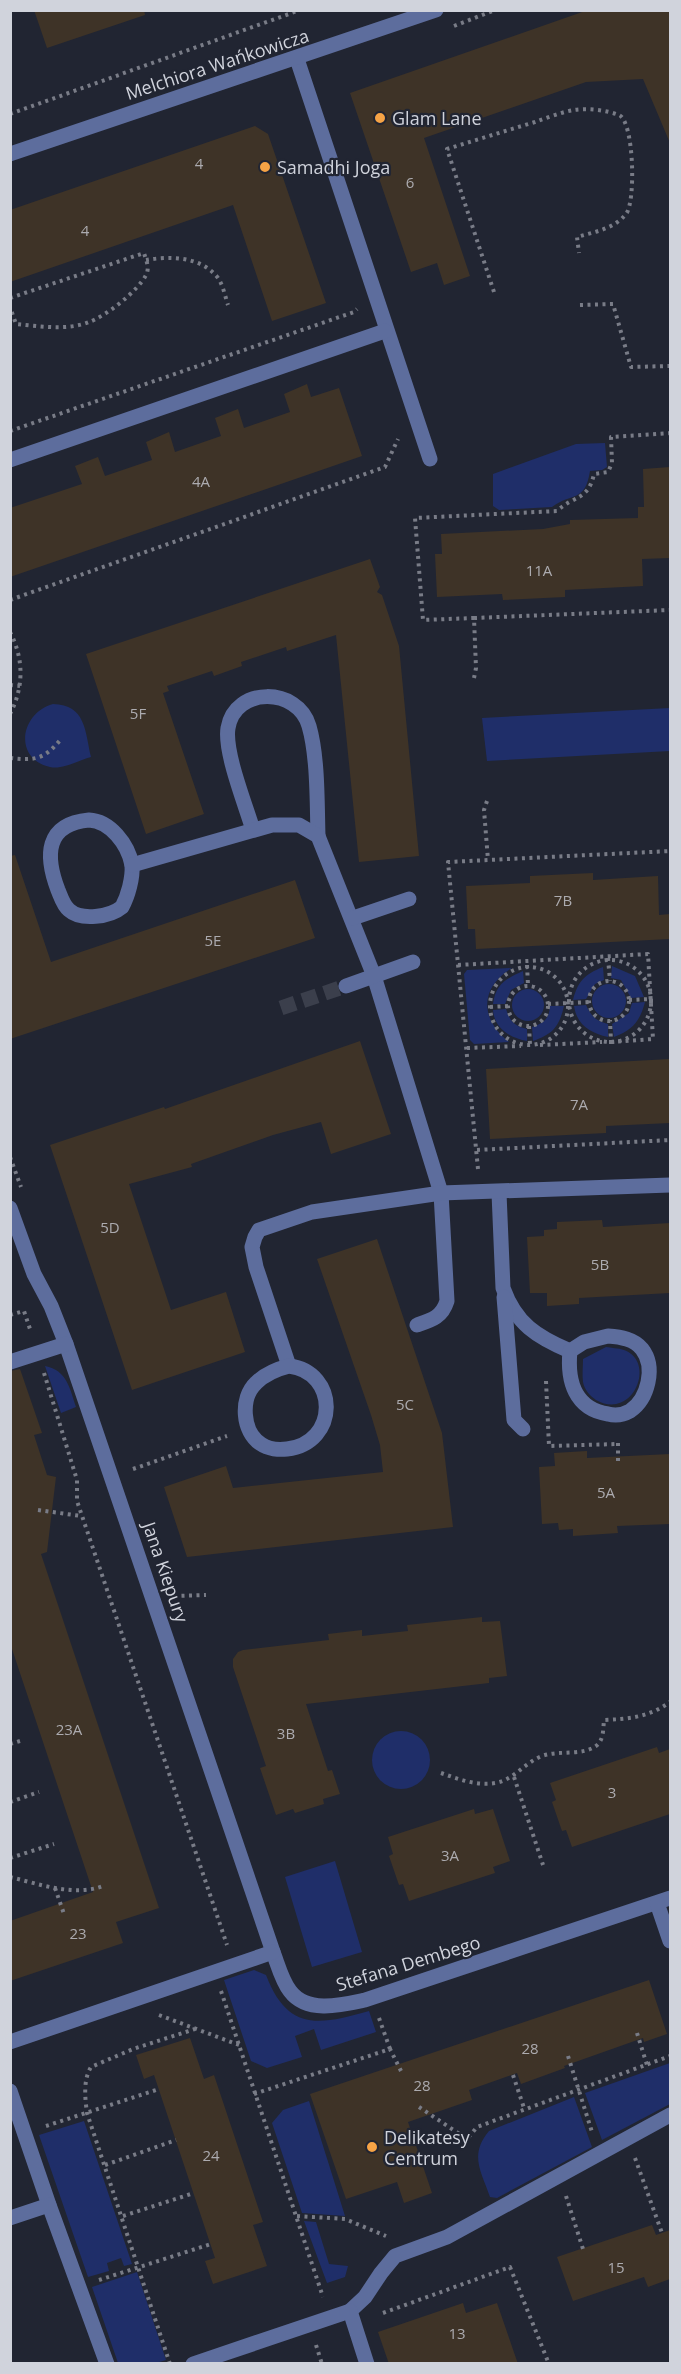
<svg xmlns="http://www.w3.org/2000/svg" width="681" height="2374" font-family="'Open Sans',sans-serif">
	<rect width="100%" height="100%" fill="#212532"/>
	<g fill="#1f2e69">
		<path d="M605 443 607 467 602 470 590 471C585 503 572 492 552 507L499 510 493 506V474L576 444Z"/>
		<path d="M53 704C86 705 85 731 91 757 80 760 62 770 50 767 13 759 20 713 53 704Z"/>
		<polygon points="670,708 670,751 487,761 482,718"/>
		<polygon points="612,966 635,976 644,997 631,998 621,980 611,978"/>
		<path d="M603 967 604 980 595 984 586 999 573 1000C578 981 585 974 603 967Z"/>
		<path d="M512 968C479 988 480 1019 509 1042L474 1044 470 1040 464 974 467 970Z"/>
		<path d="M523 971 524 983 511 990 505 1004H493C496 983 506 979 523 971Z"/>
		<circle cx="609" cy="1001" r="17"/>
		<circle cx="528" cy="1005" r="16"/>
		<path d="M645 1002C640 1021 633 1030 614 1037L612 1024 629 1013 632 1003Z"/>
		<path d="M586 1005C591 1016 596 1021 608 1024V1037C590 1033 577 1025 574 1006Z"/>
		<path d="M550 1006H564C559 1027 553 1034 533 1041L532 1027C544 1023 549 1019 550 1006Z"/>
		<path d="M506 1009C510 1021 514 1026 527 1029V1041C510 1038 494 1028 493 1010Z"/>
		<path d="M606 1347C611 1348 618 1348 624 1350 657 1362 633 1421 596 1400 590 1396 584 1389 583 1382 582 1375 583 1366 583 1359Z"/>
		<path d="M45 1366C67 1370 70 1389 76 1407L61 1413Z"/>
		<circle cx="401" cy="1760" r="29"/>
		<polygon points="335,1861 362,1952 312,1967 285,1877"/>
		<path d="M254 1970 266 1975C288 2032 319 2025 369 2011L376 2032 321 2050 314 2029 295 2036 302 2057 267 2068 251 2061 224 1980Z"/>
		<polygon points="670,2063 670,2104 602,2140 585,2093"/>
		<path d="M574 2097 592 2147 497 2198 490 2197C481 2171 469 2155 489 2131Z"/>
		<polygon points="309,2101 345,2216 302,2213 272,2123 283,2110"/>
		<polygon points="84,2121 132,2264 124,2266 121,2258 107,2263 109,2271 88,2277 39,2135"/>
		<polygon points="304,2221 316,2222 329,2264 348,2266 345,2277 327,2283"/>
		<polygon points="137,2272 166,2360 156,2363 118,2363 92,2287"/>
	</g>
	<g fill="#3e3327">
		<polygon points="34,10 144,10 145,15 47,48"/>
		<polygon points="588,10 670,10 670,143 643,79 586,82 424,138 470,276 444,285 437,263 411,272 350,93"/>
		<polygon points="255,126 268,134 326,303 272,321 233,205 10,282 10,210"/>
		<polygon points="307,384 311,397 339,388 362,456 10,577 10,508 82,484 75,466 98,457 105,476 152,460 146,442 169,432 175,452 221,436 215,418 238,409 244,428 290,412 284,394"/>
		<polygon points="670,467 670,558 642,559 643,586 565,590 565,597 503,600 502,594 437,597 435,554 442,554 441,534 543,529 570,524 570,520 638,518 638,507 644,507 643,469"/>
		<polygon points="370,559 380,587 377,592 382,595 399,646 419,856 359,862 336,635 287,651 286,647 241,662 242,666 214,676 212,671 167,686 169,691 163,693 204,814 146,834 86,654"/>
		<polygon points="15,855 51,962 295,880 315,938 10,1039 10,856"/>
		<polygon points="593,873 593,880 658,876 659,915 670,914 670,939 476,949 475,929 468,929 466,886 530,883 530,876"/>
		<polygon points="360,1041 391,1134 331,1154 321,1122 273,1135 191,1164 192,1167 129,1184 171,1310 226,1292 245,1352 132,1390 50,1145 164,1107 165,1109"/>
		<polygon points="670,1059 670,1085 669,1085 670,1123 606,1126 606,1133 490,1139 486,1069"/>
		<polygon points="602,1220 603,1227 670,1223 670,1293 579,1298 579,1304 547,1306 547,1293 530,1293 527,1237 544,1236 544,1230 557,1229 557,1222"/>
		<polygon points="377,1239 442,1433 453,1527 187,1557 164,1487 226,1466 233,1488 383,1472 380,1445 371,1415 317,1259"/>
		<polygon points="20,1369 42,1433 34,1435 47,1475 56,1477 47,1552 41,1554 159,1908 116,1922 123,1943 10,1981 10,1921 93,1892 10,1643 10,1371"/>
		<polygon points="587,1451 587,1458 670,1454 670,1524 617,1526 618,1533 573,1536 573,1529 559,1530 558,1523 542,1524 539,1467 555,1466 554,1453"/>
		<polygon points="482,1617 482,1622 500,1621 507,1676 489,1678 489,1683 306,1704 328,1771 332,1770 340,1794 323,1799 324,1804 295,1813 293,1809 276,1815 260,1768 266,1766 233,1667 233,1659 238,1652 243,1650 329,1640 328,1634 362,1630 362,1636 408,1631 407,1625"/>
		<polygon points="657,1747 659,1753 670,1749 670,1814 572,1847 566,1830 562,1831 552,1802 556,1800 550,1783"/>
		<polygon points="474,1809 475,1814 493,1809 510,1861 493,1867 495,1873 409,1901 403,1884 399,1885 389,1856 393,1854 388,1837"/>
		<polygon points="649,1980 667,2034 644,2042 643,2038 564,2066 565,2068 521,2084 517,2073 469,2090 472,2100 408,2122 432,2193 404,2203 397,2182 346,2199 310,2094"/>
		<polygon points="190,2038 204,2079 214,2075 263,2222 253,2225 267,2266 213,2284 205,2261 215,2258 154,2075 144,2079 136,2055"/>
		<polygon points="652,2225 656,2235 670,2230 670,2279 648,2287 644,2277 573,2301 557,2257"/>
		<polygon points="463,2303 466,2313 497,2303 518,2364 389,2364 378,2332"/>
	</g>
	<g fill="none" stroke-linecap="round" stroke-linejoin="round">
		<polyline stroke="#3b3f4c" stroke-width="15" stroke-dasharray="15 8" stroke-linecap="butt" points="281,1008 346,986"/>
		<g stroke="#797c87" stroke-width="4" stroke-dasharray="3 4.5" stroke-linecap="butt">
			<polyline points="454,26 495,10"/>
			<polyline points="10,114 300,10"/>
			<path d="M146 260C170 256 201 256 218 278 223 285 225 296 228 305"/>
			<path d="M494 292 447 149C476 140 505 131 535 122 547 118 561 112 574 110 588 108 606 110 619 115 634 121 636 202 626 214 614 229 594 232 577 237L579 253"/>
			<path d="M10 298 144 253C146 260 150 268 146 275 138 291 106 316 89 322 67 331 39 326 16 324L10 307"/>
			<polyline points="580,305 613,304 631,367 670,366"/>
			<polyline points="10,431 354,312 357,309"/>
			<polyline points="10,600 385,467 398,439"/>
			<polyline points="474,618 670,610"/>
			<path d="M10 632C24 659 24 687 10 714"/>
			<path d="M474 678 476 668 474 618 423 620 415 518 557 511C574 495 588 501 594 474L608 472 612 463 611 437 670 433"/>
			<polyline points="10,685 20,686"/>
			<path d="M10 758C35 761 45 759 61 739"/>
			<polyline points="487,801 484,810 488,860"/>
			<polyline points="608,958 610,981"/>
			<circle cx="610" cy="1001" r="41"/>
			<polyline points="458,965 648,954 653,1039 611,1042"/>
			<polyline points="527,965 528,985"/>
			<circle cx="529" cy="1006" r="39"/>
			<circle cx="609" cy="1001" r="20"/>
			<circle cx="528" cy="1006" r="20"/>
			<polyline points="629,1000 651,999"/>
			<polyline points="548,1004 589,1002"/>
			<polyline points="490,1007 508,1006"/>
			<polyline points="529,1026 530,1045"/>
			<polyline points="609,1042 611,1042 610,1020"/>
			<polyline points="540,1045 602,1042"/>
			<polyline points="467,1048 521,1046"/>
			<polyline points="477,1150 670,1140"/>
			<polyline points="10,1157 21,1187"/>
			<polyline points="478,1169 448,862 670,851"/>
			<polyline points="10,1315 24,1311 31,1332"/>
			<polyline points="44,1373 77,1480 77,1501 227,1945"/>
			<polyline points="546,1381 549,1446 618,1444"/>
			<polyline points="618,1443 618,1464"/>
			<polyline points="133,1469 227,1436"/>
			<polyline points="38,1510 81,1516"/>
			<polyline points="174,1596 206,1595"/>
			<polyline points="10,1744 20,1741"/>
			<path d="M441 1773C458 1779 476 1786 495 1783 514 1780 524 1763 542 1756 559 1750 582 1756 596 1746 604 1740 603 1729 604 1720 629 1719 649 1717 670 1702"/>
			<polyline points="514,1777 543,1865"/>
			<polyline points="10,1802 39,1792"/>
			<polyline points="10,1858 54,1844"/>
			<path d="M10 1877C39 1884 74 1897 103 1886"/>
			<polyline points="55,1888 64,1914"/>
			<polyline points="221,1991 323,2297"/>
			<polyline points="159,2015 239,2045"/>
			<polyline points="379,2018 390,2049"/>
			<polyline points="637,2033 647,2065"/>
			<polyline points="568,2056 592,2132"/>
			<polyline points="513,2075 524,2108"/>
			<polyline points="254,2094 390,2049 401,2071"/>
			<polyline points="419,2107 467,2139 477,2127 670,2056"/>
			<polyline points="46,2126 159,2089"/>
			<polyline points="635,2158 662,2233"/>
			<polyline points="105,2165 176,2140"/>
			<polyline points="566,2196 583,2249"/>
			<polyline points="123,2216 194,2193"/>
			<polyline points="297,2216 345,2219 386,2236"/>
			<polyline points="99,2280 211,2244"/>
			<polyline points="383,2313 510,2267 549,2364"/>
			<polyline points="316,2345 322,2364"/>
			<path d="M170 2364 87 2113C85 2098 83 2080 91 2067L133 2049 195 2029"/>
		</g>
		<g stroke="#5d6d9d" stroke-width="15">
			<polyline points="297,59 430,459"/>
			<polyline points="10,154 436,10"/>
			<polyline points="10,460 385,331"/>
			<path d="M89 820C110 821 128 844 132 865 133 878 128 896 122 907 110 917 81 921 69 910 63 905 61 897 58 890 45 856 45 824 89 820Z"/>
			<path d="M253 830C246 806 224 752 228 728 235 686 298 687 309 726 318 757 317 804 318 836"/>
			<path d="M132 865 272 825H299L318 836 374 976 441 1193 447 1301C442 1317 432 1320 417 1325"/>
			<polyline points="353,918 409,899"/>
			<polyline points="346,986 413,962"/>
			<path d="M499 1193 503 1288C516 1324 537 1337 570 1351"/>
			<path d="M10 1208 34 1274 51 1306 66 1344 273 1952C278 1965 282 1981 290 1991 307 2014 342 2005 365 2000L670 1898"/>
			<polyline points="504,1297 514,1420 523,1429"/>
			<path d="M608 1336C621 1337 634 1339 642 1349 656 1367 648 1399 630 1411 623 1415 616 1416 608 1414 575 1409 567 1381 570 1351L584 1342Z"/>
			<polyline points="10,1362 66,1344"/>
			<polyline points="289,1366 256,1267 252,1247 255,1237 259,1230 312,1212 441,1193 670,1185"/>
			<path d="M289 1366C339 1372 339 1443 287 1449 279 1450 268 1449 261 1444 242 1432 240 1398 256 1383 265 1374 277 1369 289 1366Z"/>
			<polyline points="657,1903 670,1941"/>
			<polyline points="10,2042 273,1952"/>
			<polyline points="10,2091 49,2205 107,2364"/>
			<polyline points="10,2218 49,2205"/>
			<polyline points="350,2311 365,2297 381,2273 395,2256 447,2237 670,2115"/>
			<polyline points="193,2364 350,2311 367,2364"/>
		</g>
	</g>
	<g fill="#f5a346" stroke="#212532" stroke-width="2">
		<circle cx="380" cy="118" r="6"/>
		<circle cx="265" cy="167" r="6"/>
		<circle cx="372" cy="2147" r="6"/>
	</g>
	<g text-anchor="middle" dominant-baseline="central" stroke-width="4.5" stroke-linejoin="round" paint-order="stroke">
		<g font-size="15" fill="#acabaf">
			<text x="199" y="163">4</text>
			<text x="410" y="182">6</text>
			<text x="85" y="230">4</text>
			<text x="201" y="481">4A</text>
			<text x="539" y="570">11A</text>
			<text x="138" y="713">5F</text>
			<text x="563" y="900">7B</text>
			<text x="213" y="940">5E</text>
			<text x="579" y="1104">7A</text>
			<text x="110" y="1227">5D</text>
			<text x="600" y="1264">5B</text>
			<text x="405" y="1404">5C</text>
			<text x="606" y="1492">5A</text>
			<text x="69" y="1729">23A</text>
			<text x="286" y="1733">3B</text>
			<text x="612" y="1792">3</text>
			<text x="450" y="1855">3A</text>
			<text x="78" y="1933">23</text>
			<text x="530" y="2048">28</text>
			<text x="422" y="2085">28</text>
			<text x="211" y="2155">24</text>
			<text x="616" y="2267">15</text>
			<text x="457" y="2333">13</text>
		</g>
		<g font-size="18" fill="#d0d3dc" stroke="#212532">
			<text transform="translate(217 64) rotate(-18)">Melchiora Wańkowicza</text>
			<text transform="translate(166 1572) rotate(71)">Jana Kiepury</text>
			<text transform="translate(408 1963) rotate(-17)">Stefana Dembego</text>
		</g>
		<g font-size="18" fill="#d0d3dc" stroke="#212532" text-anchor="start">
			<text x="392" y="118">Glam Lane</text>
			<text x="277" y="167">Samadhi Joga</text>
			<text x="384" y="2137">Delikatesy<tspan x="384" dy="21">Centrum</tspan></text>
		</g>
	</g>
	<rect width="681" height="2374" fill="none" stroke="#d0d3dc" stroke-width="24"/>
</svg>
